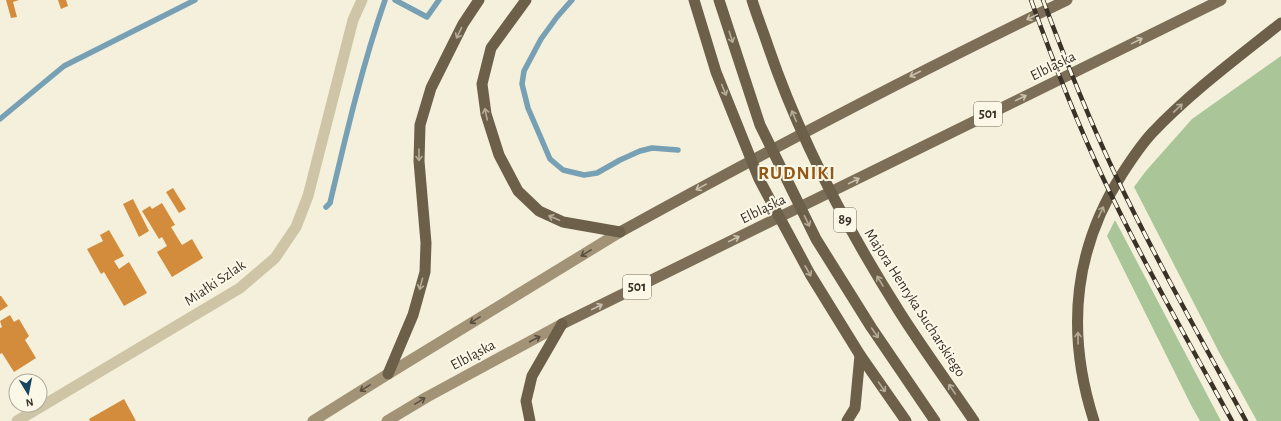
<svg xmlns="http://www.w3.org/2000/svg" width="1281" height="421" font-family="'Alegreya Sans',sans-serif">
	<rect width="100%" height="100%" fill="#f5f0db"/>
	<g fill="#aac699">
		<polygon points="1281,56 1281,421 1257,421 1220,354 1134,187 1145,172 1192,119"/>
		<polygon points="1115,220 1221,421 1200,421 1192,407 1107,236"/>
	</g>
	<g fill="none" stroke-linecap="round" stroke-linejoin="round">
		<g stroke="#77a0b5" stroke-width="5.5">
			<polyline points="395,0 427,17 439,0"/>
			<polyline points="572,0 557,17 541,39 524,71 522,84 528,108 550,159 563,170 584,175 597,173 620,160 640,151 652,148 678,150"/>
			<polyline points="0,119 64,66 195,0"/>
			<path d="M326 207 330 203C346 135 362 66 385 0"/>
		</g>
	</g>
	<g fill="#d38c3b">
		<polygon points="6,0 19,0 13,2 17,17 11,18"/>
		<polygon points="58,0 66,0 68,6 61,9"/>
		<polygon points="173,188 186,209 179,213 166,192"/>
		<polygon points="133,199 149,231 139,237 123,204"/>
		<polygon points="162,203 175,225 171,227 182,245 192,239 203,258 172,277 157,252 167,246 162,237 159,239 142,211 150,206 152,209"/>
		<polygon points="109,230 124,256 114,261 119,269 129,262 147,293 124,306 104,272 101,274 87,249 103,241 100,235"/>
		<polygon points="0,296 1,296 8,306 0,311"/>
		<polygon points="10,315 14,322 19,319 29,336 25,340 36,358 14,372 2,353 0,354 0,328 2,327 0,321"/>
		<polygon points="124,399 136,421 90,421 89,419"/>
	</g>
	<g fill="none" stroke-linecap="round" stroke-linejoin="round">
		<polyline stroke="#cec4a6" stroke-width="11" points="17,421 240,288 275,258 296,227 308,196 353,20 362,0"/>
		<g stroke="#a29377" stroke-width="11">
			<polyline points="313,421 388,374 620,232"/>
			<polyline points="387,421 427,397 562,324"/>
		</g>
		<g stroke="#7d6f57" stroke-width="11">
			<path d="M620 232C767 151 915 73 1067 0"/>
			<polyline points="562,324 1221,0"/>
		</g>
		<g stroke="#6c604a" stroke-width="11">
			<polyline points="526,0 491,48 482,84 486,114 499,155 518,191 539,211 563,222 620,232"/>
			<polyline points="694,0 716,72 759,179 810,274 860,355 906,421"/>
			<polyline points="719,0 760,125 816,239 871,327 935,421"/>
			<path d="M752 0C757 16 763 31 768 46 800 140 846 227 899 311 923 349 949 384 974 421"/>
			<polyline points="388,374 413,315 425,272 426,243 419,161 420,125 431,88 463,24 479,0"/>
			<polyline points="530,421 526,401 532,376 562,324"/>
			<polyline points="847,421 855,408 860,355"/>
			<path d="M1094 421C1066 334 1072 252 1122 174 1131 160 1141 145 1152 133 1191 92 1237 58 1281 23"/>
		</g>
		<g stroke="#3a3227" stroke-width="4.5">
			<g id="rail">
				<path d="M1031 0C1053 61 1076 121 1104 180 1143 262 1188 341 1232 421"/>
				<path d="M1043 0C1065 59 1088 117 1115 174 1155 258 1201 339 1246 421"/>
			</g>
		</g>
		<use href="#rail" stroke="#fcf8e8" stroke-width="3" stroke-dasharray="9" stroke-linecap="butt"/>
	</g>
	<defs><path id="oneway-shaft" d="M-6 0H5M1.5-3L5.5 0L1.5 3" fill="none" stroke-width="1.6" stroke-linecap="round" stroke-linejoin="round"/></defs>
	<g stroke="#c9c1ae">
		<use href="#oneway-shaft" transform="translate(1032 17) rotate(154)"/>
		<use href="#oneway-shaft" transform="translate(1137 41) rotate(-26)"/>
		<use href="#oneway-shaft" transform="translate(915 74) rotate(153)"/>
		<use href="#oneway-shaft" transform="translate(1021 98) rotate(-26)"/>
		<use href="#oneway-shaft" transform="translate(854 181) rotate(-26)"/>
		<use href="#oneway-shaft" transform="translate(701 187) rotate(151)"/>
		<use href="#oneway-shaft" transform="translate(734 239) rotate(-26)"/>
		<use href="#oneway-shaft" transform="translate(597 307) rotate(-26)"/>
	</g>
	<g stroke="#b4ac99">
		<use href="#oneway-shaft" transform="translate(459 33) rotate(116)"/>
		<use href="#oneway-shaft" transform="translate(731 37) rotate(72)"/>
		<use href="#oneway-shaft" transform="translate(724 90) rotate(68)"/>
		<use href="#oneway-shaft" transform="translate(1178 108) rotate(-44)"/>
		<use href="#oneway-shaft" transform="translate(486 114) rotate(-102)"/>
		<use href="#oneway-shaft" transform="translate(794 116) rotate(-113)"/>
		<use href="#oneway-shaft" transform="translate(419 155) rotate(90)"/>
		<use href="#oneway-shaft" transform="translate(1101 212) rotate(-65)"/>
		<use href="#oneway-shaft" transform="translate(554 218) rotate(-157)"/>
		<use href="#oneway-shaft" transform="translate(807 221) rotate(64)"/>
		<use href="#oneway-shaft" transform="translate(808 271) rotate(61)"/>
		<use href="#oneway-shaft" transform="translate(880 281) rotate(-121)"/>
		<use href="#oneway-shaft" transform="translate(421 284) rotate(105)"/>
		<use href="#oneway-shaft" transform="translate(875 333) rotate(56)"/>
		<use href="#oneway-shaft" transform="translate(1078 338) rotate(-91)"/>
		<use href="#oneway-shaft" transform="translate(882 387) rotate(55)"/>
		<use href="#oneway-shaft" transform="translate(952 389) rotate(-124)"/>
	</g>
	<g stroke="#594f3f">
		<use href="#oneway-shaft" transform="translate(586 253) rotate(149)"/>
		<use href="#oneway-shaft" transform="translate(475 320) rotate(149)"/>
		<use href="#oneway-shaft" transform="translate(535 339) rotate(-28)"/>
		<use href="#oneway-shaft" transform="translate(365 388) rotate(148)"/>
		<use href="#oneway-shaft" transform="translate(420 401) rotate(-31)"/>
	</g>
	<g text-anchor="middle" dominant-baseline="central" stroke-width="4" stroke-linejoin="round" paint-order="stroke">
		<g fill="#fcf8e8" stroke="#746d61" stroke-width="1">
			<rect x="974" y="102" width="28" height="24" rx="3"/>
			<rect x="834" y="208" width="22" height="24" rx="3"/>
			<rect x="623" y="275" width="28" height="24" rx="3"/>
		</g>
		<g font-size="14" font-weight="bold" fill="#3a3227">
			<text x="988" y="114">501</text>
			<text x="845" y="220">89</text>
			<text x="637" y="287">501</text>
		</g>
		<g font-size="15" fill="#3a3227" stroke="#fcf8e8">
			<text transform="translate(1053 66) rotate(-26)">Elbląska</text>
			<text transform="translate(763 209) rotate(-26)">Elbląska</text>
			<text transform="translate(215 283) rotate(-34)">Miałki Szlak</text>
			<text transform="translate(915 303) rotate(57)">Majora Henryka Sucharskiego</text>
			<text transform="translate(473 355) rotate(-28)">Elbląska</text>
		</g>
		<g font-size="19" font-weight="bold" letter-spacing="1" fill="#925817" stroke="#fcf8e8">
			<text x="797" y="173">RUDNIKI</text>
		</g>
	</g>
	<g transform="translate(28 393) rotate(170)"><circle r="19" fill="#fcf8e8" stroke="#aea99b"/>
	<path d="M0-3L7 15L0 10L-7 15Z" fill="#184660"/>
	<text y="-6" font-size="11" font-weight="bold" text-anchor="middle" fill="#3a3227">N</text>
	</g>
</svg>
